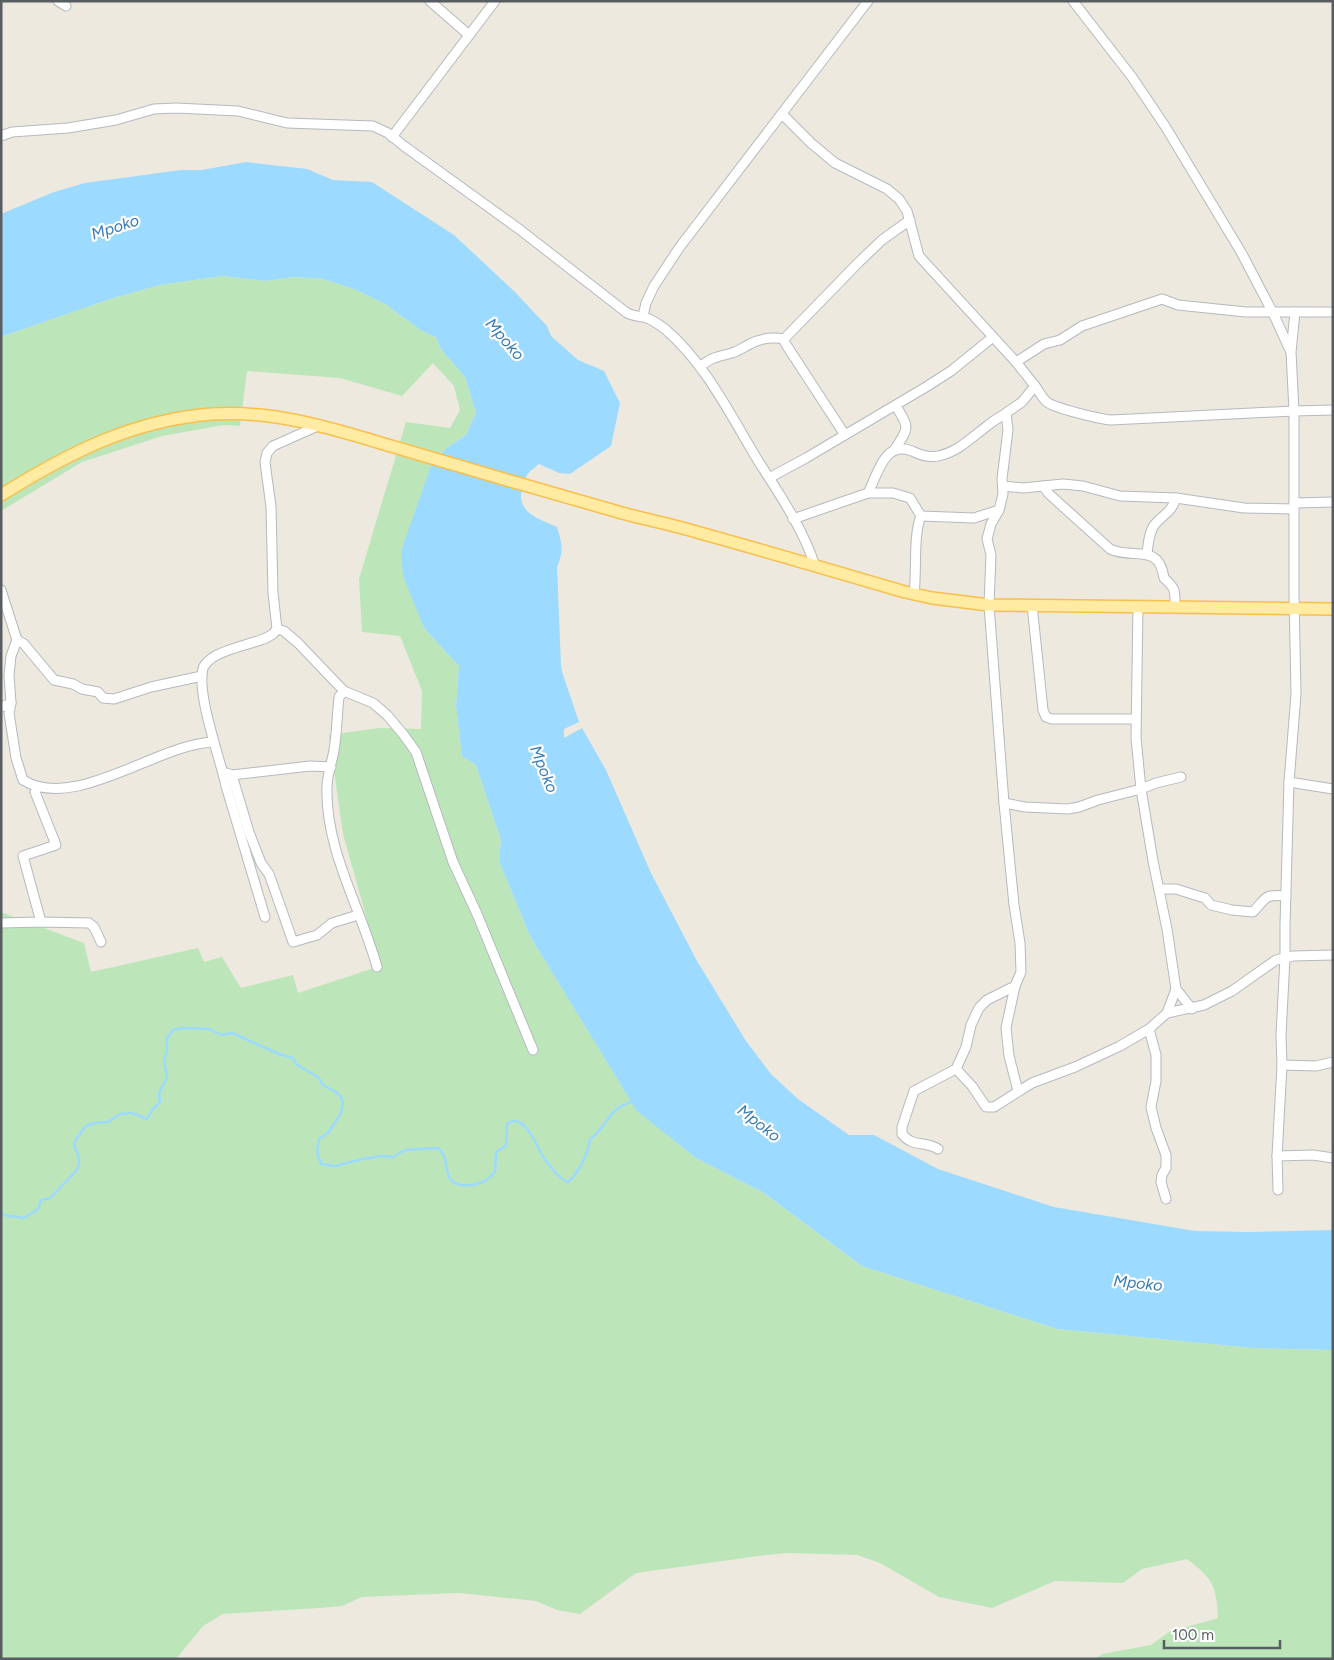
<svg xmlns="http://www.w3.org/2000/svg" width="1334" height="1660" font-family="Figtree,sans-serif">
	<rect width="100%" height="100%" fill="#ede9df"/>
	<path fill="#bce6ba" d="M223 276 265 281 295 277 323 279 354 289 385 304 422 331 436 337 440 348 465 377 476 413 466 435 448 447 411 525 401 551 424 628 459 666 456 706 462 756 476 765 501 840 499 861 530 936 637 1110 696 1158 764 1193 862 1266 1057 1329 1252 1348 1333 1350V1659H1095L1102 1654 1151 1645 1169 1632 1218 1618C1217 1586 1212 1578 1187 1559L1142 1569 1123 1583 1055 1581 992 1608 939 1597 880 1563 857 1555 788 1553 766 1555 636 1573 580 1614 557 1610 536 1601 459 1593 362 1597 342 1606 320 1608 223 1614 203 1626 176 1659H1V912L84 943 91 972 198 948 204 962 222 957 241 988 293 975 298 993 380 966 343 834 329 735 379 728 421 729 422 691 400 636 362 632 359 579 406 422 450 428 460 410 454 386 433 363 402 396 340 378 247 371 240 426 224 425 162 436 82 462 1 511V337L110 299 160 285Z"/>
	<path fill="#9ddaff" d="M246 162 307 169 333 180 372 182 454 235 514 291 547 326 551 336 578 360 604 371 620 403 611 446 570 474 559 473 539 464C529 472 527 473 523 485 514 512 537 518 557 527 562 543 564 551 557 567L561 666 562 672 579 722 564 729V738L582 728 606 770 651 873 697 961 746 1041 771 1074 798 1099 849 1135H874L938 1169 1054 1207 1195 1231 1248 1232 1333 1230V1350L1252 1348 1057 1329 862 1266 764 1193 696 1158 637 1111 530 936 499 861 501 840 476 765 462 756 456 706 459 666 424 628 403 576 401 551 431 466 448 447 466 435 476 413 465 377 440 348 436 337 422 331 385 304 354 289 323 279 295 277 265 281 223 276 160 285 110 299 1 337V214L54 192 85 183 181 170H202Z"/>
	<g fill="none" stroke-linecap="round" stroke-linejoin="round">
		<path stroke="#9ddaff" stroke-width="2.5" d="M1 1212 3 1215 24 1218 38 1209 41 1200 50 1198 76 1171 79 1165V1157L74 1145 76 1139 86 1126 94 1123 108 1122 120 1114 132 1113 147 1119 152 1110 160 1102 159 1093 167 1077 164 1061 167 1051V1038L173 1030 183 1028 209 1029 221 1035 232 1033 279 1054 293 1058 296 1064 319 1078 323 1085 336 1092 341 1097 343 1103 341 1113 328 1133 319 1139 317 1152 321 1164 335 1166 363 1159 380 1156 393 1157 405 1150 438 1148C454 1160 436 1188 471 1185 482 1184 488 1180 495 1172L496 1152 506 1146 507 1124C523 1111 536 1144 542 1155 547 1163 560 1180 568 1182 579 1173 588 1153 590 1139 609 1126 607 1108 632 1102"/>
		<g stroke="#b5b9be" stroke-width="11">
			<g id="minor">
				<polyline points="58,1 66,6"/>
				<polyline points="430,1 469,35"/>
				<polyline points="1073,1 1132,77 1165,126 1241,252 1273,313 1290,350"/>
				<path d="M783 115 811 143 835 163 887 189 899 199 907 211 919 256 1016 362 1035 386 1022 402 1006 413 1008 430 1002 479 1003 494 999 510 991 524 987 539 991 555 989 605 1004 803 1014 905 1020 943 1021 972 1015 986 987 1000 979 1008 971 1025 966 1047 956 1069 914 1091 902 1127V1134C913 1148 924 1140 938 1149"/>
				<path d="M1 136 12 132 68 128 116 120 154 109 176 108 238 111 287 123 373 126 388 133 404 146 519 229 627 313C633 316 636 316 642 317 648 317 660 325 665 329 705 363 730 414 757 459 778 492 803 528 815 566"/>
				<polyline points="392,137 495,1"/>
				<polyline points="643,316 646,303 654,286 679,248 868,1"/>
				<polyline points="1016,362 1044,344 1060,340 1082,326 1162,299 1178,305 1246,312 1333,312"/>
				<path d="M700 367C713 356 718 357 732 353 738 351 744 347 750 344 761 338 772 337 784 339"/>
				<path d="M1035 386C1039 391 1042 398 1047 402 1054 408 1099 419 1111 420L1294 411 1333 410"/>
				<polyline points="845,435 785,343 784,339 859,262 882,240 910,220"/>
				<path d="M895 449C910 426 909 428 896 406"/>
				<polyline points="769,478 806,458 926,387 951,371 993,337"/>
				<polyline points="1003,486 1023,488 1063,484 1083,486 1120,496 1176,498 1244,508 1294,509"/>
				<path d="M1043 486 1049 494 1110 549C1133 560 1159 542 1164 578 1176 589 1175 590 1175 607"/>
				<polyline points="868,493 893,493 910,498 921,516 974,518 999,510"/>
				<polyline points="1294,503 1333,502"/>
				<path d="M793 519 868 493C878 474 884 440 912 451 920 455 929 458 938 456 958 452 971 438 987 426 993 421 1000 417 1006 413"/>
				<path d="M1147 554C1148 545 1149 530 1156 523 1165 513 1171 513 1176 498"/>
				<path d="M1 590 17 640 11 656 9 675 11 703 9 713 16 758 23 780C74 812 158 744 213 742"/>
				<path d="M914 594C917 572 913 534 921 516"/>
				<polyline points="1032,605 1043,710 1046,717 1052,719 1136,719"/>
				<polyline points="1138,606 1136,738 1141,789 1153,861 1167,929 1176,989 1192,1009"/>
				<polyline points="277,629 284,631 298,643 344,691 373,703 387,715 403,734 416,752 453,862 477,914 533,1050"/>
				<polyline points="17,640 24,644 54,680 73,684 82,689 98,692 103,698 114,699 151,687 202,676"/>
				<path d="M344 691 339 697C337 714 337 733 334 750 332 762 327 775 327 787 325 850 361 908 377 967"/>
				<polyline points="1,707 11,703"/>
				<polyline points="227,773 232,775 310,766 331,767"/>
				<polyline points="232,775 249,832 261,863 269,874 293,942 317,935 332,923 358,915"/>
				<polyline points="1289,782 1333,789"/>
				<polyline points="38,787 35,792 56,845 23,856 41,922"/>
				<polyline points="1004,803 1025,807 1068,809 1079,807 1098,800 1141,789 1156,783 1181,777"/>
				<path d="M1159 889H1176L1195 895 1205 898 1211 905 1232 910 1253 912C1267 897 1264 894 1286 896"/>
				<path d="M265 917 226 786C221 761 194 688 204 666 206 663 209 660 212 658 224 649 252 644 266 638L273 634 277 629 273 593 271 507 265 462 267 453 273 446 320 425"/>
				<polyline points="1,923 41,922 89,923 94,927 101,942"/>
				<polyline points="1015,986 1006,1028 1009,1056 1018,1091"/>
				<polyline points="1167,1013 1176,989"/>
				<polyline points="1149,1029 1156,1055 1156,1081 1151,1107 1156,1128 1166,1155 1166,1168 1162,1175 1161,1182 1166,1199"/>
				<polyline points="1282,1065 1316,1066 1333,1062"/>
				<polyline points="956,1069 972,1086 986,1107 994,1107 1032,1083 1075,1067 1120,1046 1149,1029 1167,1013 1204,1005 1232,991 1276,960 1293,956 1333,955"/>
				<polyline points="1277,1156 1313,1155 1333,1158"/>
				<polyline points="1278,1190 1277,1156 1282,1065 1281,1035 1285,958 1285,925 1289,782 1296,694 1294,594 1294,411 1291,352 1295,312"/>
			</g>
		</g>
		<g stroke="#f9bf4c" stroke-width="14">
			<path id="major" d="M1 495C67 454 132 420 212 414 271 410 328 427 384 444 425 456 466 468 507 480 545 491 583 502 622 513 648 520 674 525 700 533 769 552 837 572 905 592L932 598 989 605 1333 609"/>
		</g>
		<use href="#minor" stroke="#fff" stroke-width="9"/>
		<use href="#major" stroke="#ffeba2" stroke-width="11"/>
	</g>
	<g text-anchor="middle" dominant-baseline="central" stroke-width="4.5" stroke-linejoin="round" paint-order="stroke">
		<g font-size="16" font-style="italic" fill="#367bb6" stroke="#fff">
			<text transform="translate(115 227) rotate(-18)">Mpoko</text>
			<text transform="translate(505 339) rotate(49)">Mpoko</text>
			<text transform="translate(544 769) rotate(68)">Mpoko</text>
			<text transform="translate(759 1123) rotate(38)">Mpoko</text>
			<text transform="translate(1138 1283) rotate(6)">Mpoko</text>
		</g>
	</g>
	<rect width="1334" height="1660" fill="none" stroke="#585d62" stroke-width="5"/>
	<path d="M1164 1640v8h116v-8" fill="none" stroke="#585d62" stroke-width="2.5"/>
	<text x="1172" y="1640" font-size="15" fill="#585d62" stroke="#ffffff" stroke-width="4" paint-order="stroke">100 m</text>
</svg>
